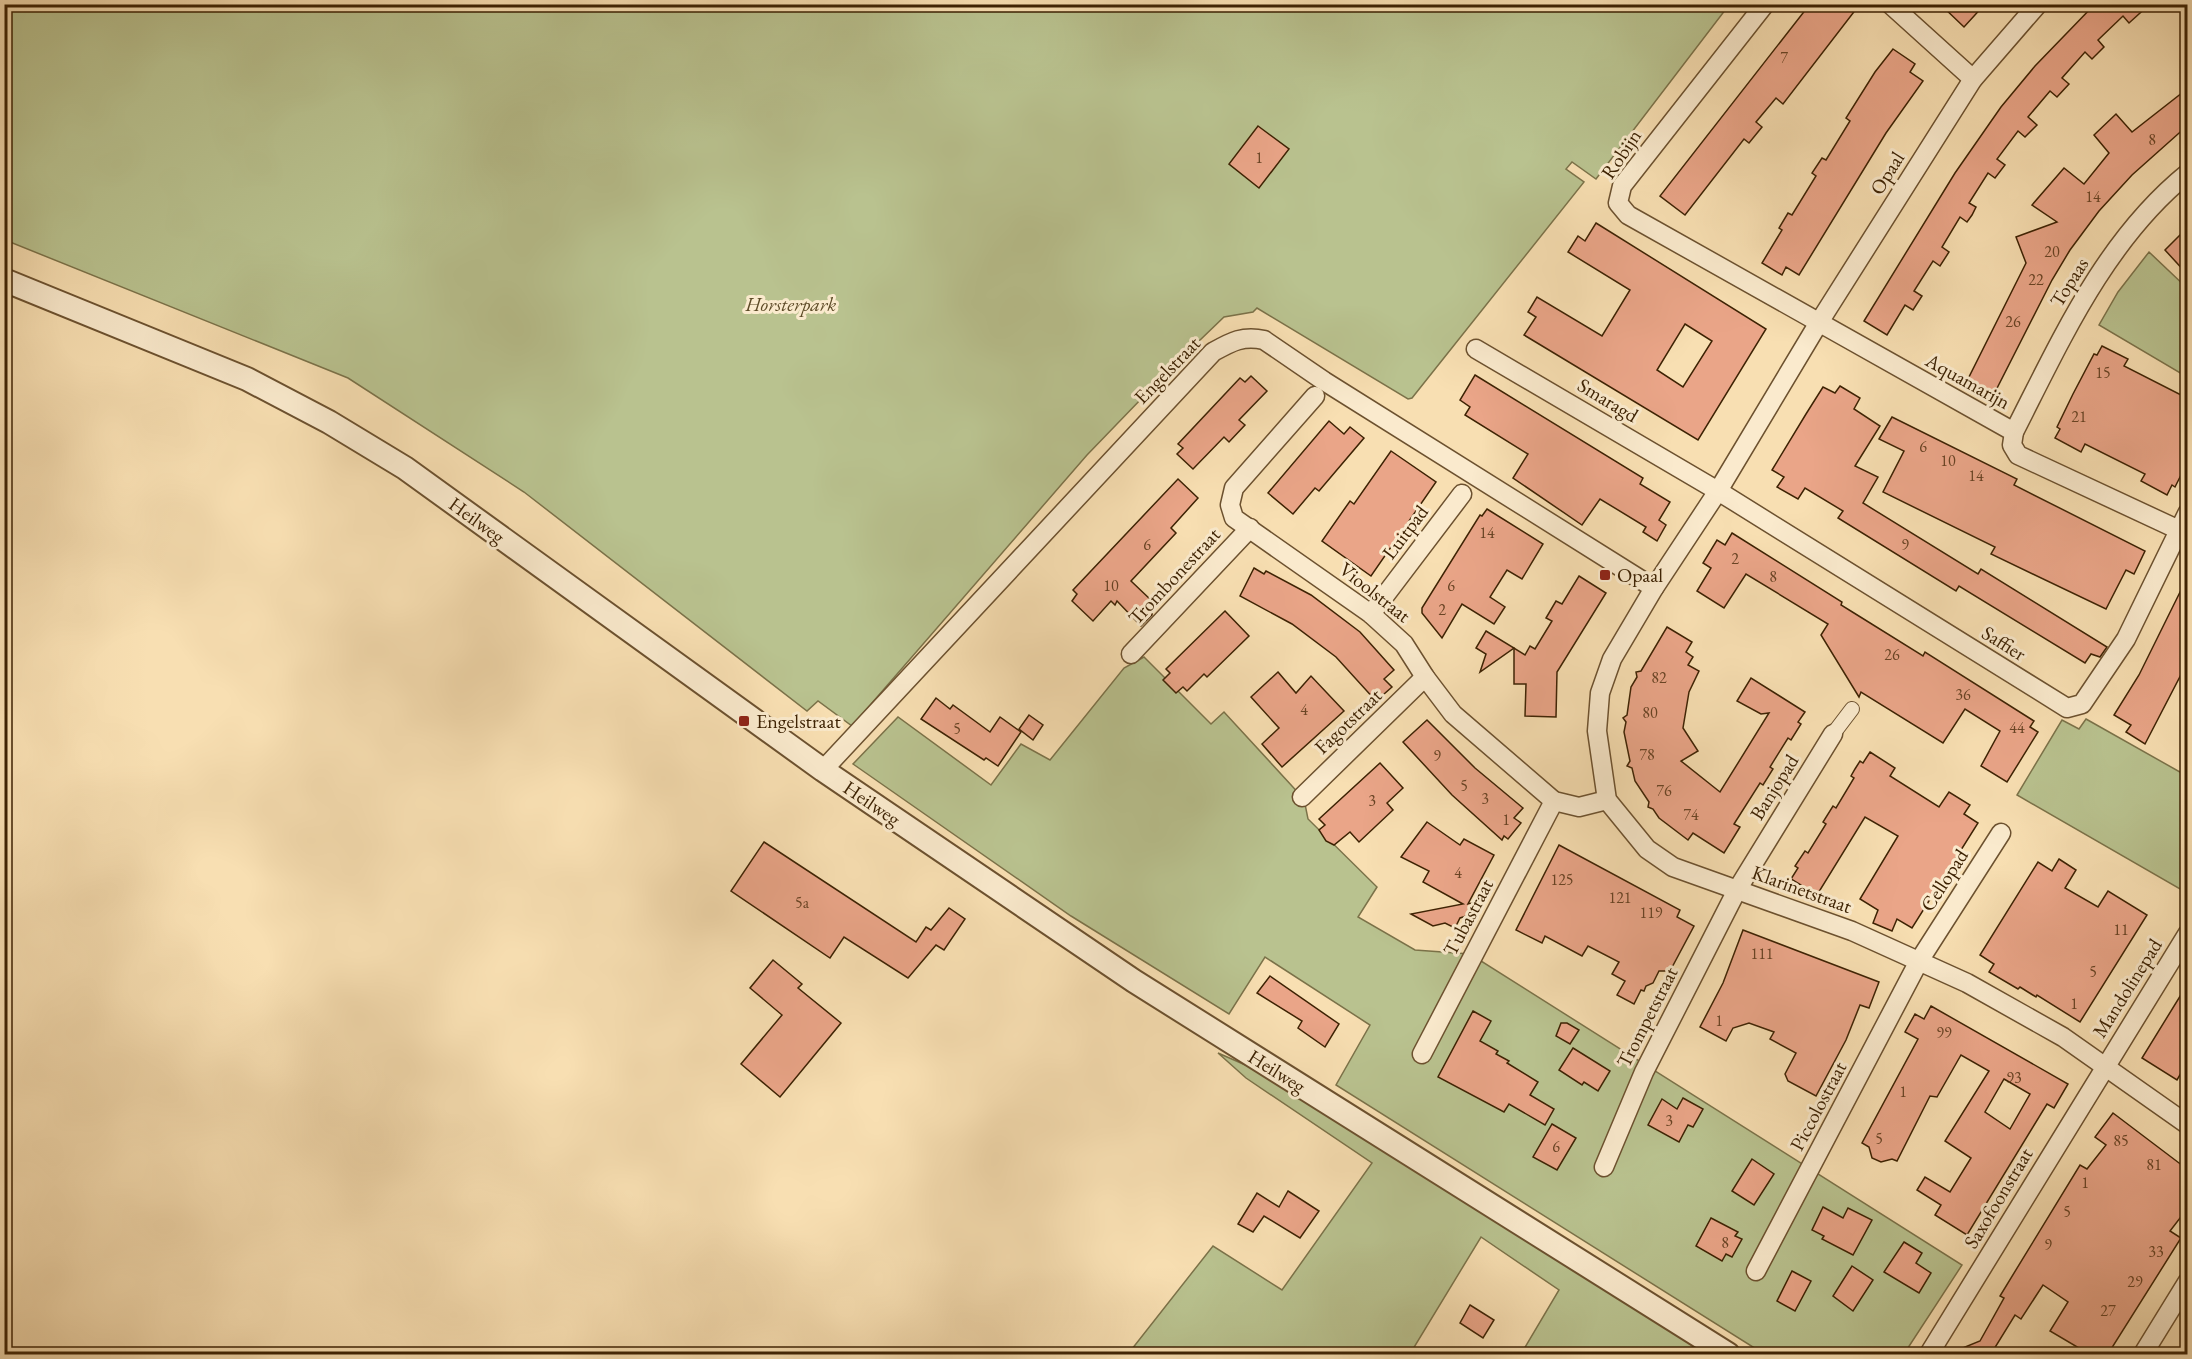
<svg xmlns="http://www.w3.org/2000/svg" width="2192" height="1359" font-family="'EB Garamond',serif">
	<rect width="100%" height="100%" fill="#f8dfb2"/>
	<filter id="stains"><feTurbulence type="fractalNoise" baseFrequency=".00333" numOctaves="4"/><feColorMatrix values="0 0 0 0 .2 0 0 0 0 .09 0 0 0 0 .02 0 0 0 .5 -.17"/></filter>
	<radialGradient id="worn" r=".72"><stop offset=".6" stop-color="#630" stop-opacity="0"/><stop offset="1" stop-color="#630" stop-opacity=".3"/></radialGradient>
	<g fill="#b9c28f" stroke="#7b7249" stroke-width="1.5">
		<polygon points="4,5 1729,5 1596,179 1572,162 1566,169 1584,182 1412,398 1408,399 1257,308 1253,312 1224,317 1172,367 1087,455 852,726 818,701 807,711 524,492 348,378 5,240"/>
		<polygon points="2149,252 2187,288 2187,377 2099,325 2118,292"/>
		<polygon points="1144,657 1211,724 1224,712 1304,799 1308,819 1377,887 1358,917 1415,950 1470,954 1962,1265 1904,1354 1764,1354 1336,1085 1370,1025 1265,957 1229,1014 1071,916 853,764 898,717 991,785 1021,744 1050,760 1124,668"/>
		<polygon points="2086,719 2187,776 2187,893 2017,795 2062,720 2079,729"/>
		<polygon points="1218,1053 1250,1067 1710,1354 1521,1354 1559,1290 1481,1237 1410,1354 1128,1354 1213,1246 1282,1290 1372,1163 1246,1078"/>
	</g>
	<g fill="#eaa588" stroke="#3d2203" stroke-width="1.5" fill-rule="evenodd">
		<polygon points="1810,4 1860,4 1783,104 1776,98 1756,122 1762,127 1749,143 1744,139 1685,215 1660,196"/>
		<polygon points="1940,4 1985,4 1964,27"/>
		<polygon points="2095,4 2150,4 2129,23 2123,16 2098,40 2104,47 2092,59 2085,52 2062,78 2069,84 2057,97 2050,91 2028,117 2037,125 2025,137 2018,131 1997,159 2005,165 1995,178 1988,173 1969,203 1976,207 1972,215 1967,222 1960,217 1942,247 1949,252 1940,266 1933,261 1914,291 1922,296 1913,310 1905,305 1887,335 1864,321 1955,173 2001,107 2035,66"/>
		<polygon points="1893,49 1915,64 1910,72 1923,81 1886,133 1799,275 1786,267 1782,275 1762,263 1782,230 1779,228 1788,213 1792,215 1816,176 1812,173 1822,158 1826,160 1850,121 1846,118 1875,72"/>
		<polygon points="2187,89 2187,126 2132,175 2099,211 2070,250 2052,280 1991,400 1964,387 2026,263 2016,237 2057,222 2032,205 2064,168 2084,184 2109,153 2094,135 2116,114 2132,132"/>
		<polygon points="1258,126 1289,149 1259,188 1229,164"/>
		<path d="M1596 223 1766 329 1698 440 1524 335 1536 317 1528 312 1537 297 1602 336 1630 290 1568 252 1578 236 1585 241ZM1685 324 1712 341 1683 387 1657 370Z"/>
		<polygon points="2187,228 2187,274 2165,250"/>
		<polygon points="2102,346 2128,359 2124,366 2187,398 2187,463 2175,487 2172,485 2167,495 2141,481 2145,474 2085,444 2081,452 2055,438 2060,429 2057,427 2073,394 2094,354 2097,355"/>
		<polygon points="1475,375 1643,478 1640,484 1670,502 1659,520 1666,525 1657,541 1643,532 1646,527 1600,499 1582,525 1513,478 1528,454 1465,415 1470,407 1460,400"/>
		<polygon points="1251,376 1267,391 1239,420 1245,425 1229,442 1224,437 1193,469 1177,454 1183,448 1178,444 1240,378 1245,382"/>
		<polygon points="1840,386 1860,398 1854,409 1880,426 1855,466 1878,477 1863,503 1978,574 1981,569 2107,647 2100,657 2091,654 2085,663 1959,586 1956,591 1838,518 1843,511 1805,488 1798,499 1777,487 1784,477 1772,470 1806,414 1823,387 1835,393"/>
		<polygon points="1892,417 2017,479 2014,485 2145,551 2134,574 2126,570 2106,609 1991,554 1995,547 1883,492 1904,451 1879,439"/>
		<polygon points="1329,421 1344,434 1350,427 1364,438 1319,491 1315,488 1293,514 1268,493"/>
		<polygon points="1391,451 1436,482 1371,576 1322,541 1350,501 1354,504"/>
		<polygon points="1178,479 1198,498 1171,528 1176,533 1131,581 1152,601 1152,615 1141,626 1117,601 1115,605 1111,601 1093,621 1072,601 1077,594 1073,590"/>
		<polygon points="1487,509 1543,544 1522,579 1507,570 1490,597 1505,607 1494,624 1462,604 1442,638 1422,613 1422,608 1480,515 1482,516"/>
		<polygon points="1732,533 1842,602 1841,605 1854,613 1923,656 1925,652 2034,721 2030,727 2038,732 2007,782 1981,766 2000,731 1965,709 1943,743 1861,692 1859,697 1821,635 1828,624 1746,574 1724,608 1697,591 1711,568 1703,563 1717,540 1725,545"/>
		<polygon points="1254,568 1264,574 1266,571 1311,595 1360,632 1394,670 1384,679 1392,687 1376,701 1336,657 1292,624 1240,596"/>
		<polygon points="1579,576 1606,593 1557,672 1556,717 1525,716 1526,684 1514,684 1514,648 1525,655 1530,646 1535,649 1552,621 1546,618 1556,601 1562,604"/>
		<polygon points="2187,578 2187,663 2145,744 2126,732 2131,725 2114,715 2139,675"/>
		<polygon points="1225,611 1249,636 1207,677 1204,674 1187,691 1183,687 1176,693 1163,680 1170,673 1166,669"/>
		<polygon points="1667,627 1692,642 1686,652 1693,657 1688,665 1699,671 1689,692 1683,728 1698,751 1681,761 1720,792 1769,713 1761,714 1737,701 1751,678 1805,712 1798,722 1801,724 1791,740 1788,738 1770,767 1773,769 1763,785 1760,783 1734,824 1740,827 1724,853 1693,833 1688,840 1659,818 1653,809 1648,807 1649,802 1635,781 1632,768 1627,766 1630,761 1624,732 1626,722 1623,718 1627,715 1631,687 1637,677 1636,672 1641,671"/>
		<polygon points="1486,631 1514,648 1480,672 1486,654 1476,648"/>
		<polygon points="1278,672 1296,693 1311,676 1344,711 1282,767 1262,744 1279,728 1251,697"/>
		<polygon points="936,698 950,709 953,705 990,732 1000,717 1021,732 998,766 986,758 984,760 921,719"/>
		<polygon points="1029,715 1043,725 1033,740 1019,729"/>
		<polygon points="1427,720 1475,768 1523,808 1514,818 1521,823 1508,839 1504,836 1502,840 1452,795 1403,742"/>
		<polygon points="1870,752 1895,768 1890,776 1939,807 1949,792 1970,805 1964,814 1978,823 1912,928 1897,919 1892,931 1873,923 1878,910 1860,899 1898,836 1865,817 1817,895 1791,879 1798,868 1795,866 1805,851 1808,853 1826,824 1823,822 1833,806 1836,808 1854,778 1851,776 1855,769 1860,761 1863,763"/>
		<polygon points="1380,763 1403,788 1387,803 1393,810 1359,842 1350,832 1334,845 1326,841 1319,830 1325,825 1319,819"/>
		<polygon points="1427,822 1460,845 1464,839 1494,855 1468,904 1477,902 1480,912 1460,918 1455,928 1445,923 1433,926 1411,914 1463,904 1423,882 1429,871 1401,857"/>
		<polygon points="764,842 916,942 926,927 931,930 949,908 965,919 944,950 936,945 908,978 844,937 830,958 731,891"/>
		<polygon points="1559,845 1680,910 1677,917 1694,926 1670,971 1659,971 1653,983 1646,986 1644,991 1641,990 1634,1004 1617,995 1625,981 1612,974 1619,962 1588,946 1582,956 1545,936 1542,943 1516,930"/>
		<polygon points="2059,859 2076,870 2065,888 2098,907 2108,891 2147,915 2080,1022 2037,995 2036,997 2020,987 2018,989 1989,972 1994,964 1980,955 2038,862 2052,871"/>
		<polygon points="1743,930 1879,982 1869,1008 1860,1005 1846,1040 1816,1096 1788,1081 1785,1074 1796,1053 1770,1039 1774,1032 1749,1023 1733,1028 1726,1041 1700,1027 1723,983"/>
		<polygon points="773,960 802,984 798,988 841,1023 780,1097 741,1064 782,1015 750,988"/>
		<polygon points="1270,976 1339,1024 1325,1047 1298,1028 1302,1021 1257,993"/>
		<polygon points="2187,985 2187,1063 2177,1080 2142,1058"/>
		<path d="M1931 1006 2068 1084 2054 1108 2047 1104 1967 1235 1935 1215 1941 1205 1917 1190 1925 1177 1950 1192 1971 1158 1945 1141 1989 1071 1961 1055 1937 1097 1930 1096 1897 1161 1892 1159 1881 1162 1872 1158 1869 1147 1862 1143 1918 1039 1905 1032 1915 1014 1924 1019ZM2004 1079 2030 1094 2010 1129 1985 1112Z"/>
		<polygon points="1473,1011 1491,1021 1480,1041 1498,1051 1496,1054 1509,1061 1507,1063 1538,1082 1530,1095 1554,1109 1545,1125 1509,1104 1504,1112 1438,1077"/>
		<polygon points="1561,1023 1567,1023 1579,1030 1570,1044 1556,1036"/>
		<polygon points="1573,1048 1610,1071 1598,1091 1584,1082 1582,1085 1559,1070"/>
		<polygon points="1683,1098 1703,1109 1693,1127 1688,1125 1679,1142 1648,1125 1662,1099 1677,1109"/>
		<polygon points="2113,1113 2187,1169 2187,1209 2170,1231 2181,1238 2108,1354 2089,1354 2050,1331 2068,1302 2043,1285 2021,1319 2015,1315 1991,1354 1948,1354 1980,1341 2004,1298 2000,1296 2080,1165 2087,1169 2106,1145 2095,1137"/>
		<polygon points="1552,1124 1576,1138 1557,1170 1533,1157"/>
		<polygon points="1752,1159 1774,1174 1754,1205 1732,1191"/>
		<polygon points="1288,1191 1319,1211 1300,1238 1264,1216 1253,1232 1238,1224 1257,1193 1279,1207"/>
		<polygon points="1823,1207 1843,1218 1848,1208 1872,1220 1853,1255 1822,1239 1824,1236 1812,1230"/>
		<polygon points="1711,1218 1738,1232 1735,1236 1742,1239 1732,1257 1726,1254 1722,1261 1696,1246"/>
		<polygon points="1904,1242 1922,1253 1916,1263 1931,1273 1919,1293 1884,1272"/>
		<polygon points="1852,1266 1873,1280 1853,1311 1833,1296"/>
		<polygon points="1792,1271 1811,1281 1795,1311 1777,1301"/>
		<polygon points="1470,1305 1494,1320 1483,1338 1460,1323"/>
	</g>
	<g fill="none" stroke-linecap="round" stroke-linejoin="round">
		<g stroke="#6c512f" stroke-width="16">
			<polyline id="pedestrian" points="1833,734 1852,709"/>
		</g>
		<g stroke="#6c512f" stroke-width="21">
			<g id="minor">
				<polyline points="1765,4 1622,186 1618,203 1628,215 2014,432 2012,445 2018,455 2179,530"/>
				<polyline points="1890,4 1973,79"/>
				<polyline points="2038,4 1973,79 1818,324 1718,491 1654,588 1612,659 1600,693 1597,731 1607,800 1647,849 1673,867 1852,931 1967,983 2063,1037 2188,1125"/>
				<polyline points="1476,349 1718,491 2067,708 2082,704 2126,639 2188,512"/>
				<polyline points="1315,396 1234,488 1230,505 1234,518 1371,614 1404,644 1425,677 1453,714 1554,801 1579,807 1607,800"/>
				<path d="M2014 432C2061 340 2105 240 2188 173"/>
				<polyline points="1371,614 1462,494"/>
				<polyline points="1131,654 1250,528"/>
				<path d="M823 770 1213 352C1231 342 1243 335 1264 340L1324 381 1654 588"/>
				<polyline points="1302,797 1425,677"/>
				<polyline points="1422,1054 1554,801"/>
				<polyline points="1604,1167 1644,1072 1737,890 1833,734"/>
				<polyline points="1756,1271 1919,961 2001,833"/>
				<polyline points="1929,1354 2188,933"/>
				<polyline points="2143,1354 2188,1281"/>
			</g>
		</g>
		<g stroke="#6c512f" stroke-width="26">
			<polyline id="tertiary" points="4,280 247,379 329,422 405,468 823,770 1134,981 1728,1354"/>
		</g>
		<use href="#pedestrian" stroke="#faeacd" stroke-width="14"/>
		<use href="#minor" stroke="#faeacd" stroke-width="18"/>
		<use href="#tertiary" stroke="#faeacd" stroke-width="22"/>
	</g>
	<g fill="#8f2418" stroke="#faeacd" stroke-width="2">
		<rect x="1599" y="569" width="12" height="12" rx="3"/>
		<rect x="738" y="715" width="12" height="12" rx="3"/>
	</g>
	<g text-anchor="middle" dominant-baseline="central" stroke-width="6" stroke-linejoin="round" paint-order="stroke">
		<g font-size="16" fill="#684324">
			<text x="1784" y="57">7</text>
			<text x="2152" y="139">8</text>
			<text x="1259" y="157">1</text>
			<text x="2093" y="196">14</text>
			<text x="2052" y="251">20</text>
			<text x="2036" y="279">22</text>
			<text x="2013" y="321">26</text>
			<text x="2103" y="372">15</text>
			<text x="2079" y="416">21</text>
			<text x="1923" y="446">6</text>
			<text x="1948" y="460">10</text>
			<text x="1976" y="475">14</text>
			<text x="1487" y="532">14</text>
			<text x="1147" y="544">6</text>
			<text x="1905" y="544">9</text>
			<text x="1735" y="558">2</text>
			<text x="1773" y="576">8</text>
			<text x="1111" y="585">10</text>
			<text x="1451" y="585">6</text>
			<text x="1442" y="609">2</text>
			<text x="1892" y="654">26</text>
			<text x="1659" y="677">82</text>
			<text x="1963" y="694">36</text>
			<text x="1304" y="709">4</text>
			<text x="1650" y="712">80</text>
			<text x="2017" y="727">44</text>
			<text x="957" y="728">5</text>
			<text x="1647" y="754">78</text>
			<text x="1437" y="755">9</text>
			<text x="1464" y="785">5</text>
			<text x="1664" y="790">76</text>
			<text x="1485" y="798">3</text>
			<text x="1372" y="800">3</text>
			<text x="1691" y="814">74</text>
			<text x="1506" y="819">1</text>
			<text x="1458" y="872">4</text>
			<text x="1562" y="879">125</text>
			<text x="1620" y="897">121</text>
			<text x="802" y="902">5a</text>
			<text x="1651" y="912">119</text>
			<text x="2121" y="929">11</text>
			<text x="1762" y="953">111</text>
			<text x="2093" y="971">5</text>
			<text x="2074" y="1003">1</text>
			<text x="1719" y="1020">1</text>
			<text x="1944" y="1032">99</text>
			<text x="2014" y="1077">93</text>
			<text x="1903" y="1091">1</text>
			<text x="1669" y="1120">3</text>
			<text x="1879" y="1138">5</text>
			<text x="2121" y="1140">85</text>
			<text x="1556" y="1146">6</text>
			<text x="2154" y="1164">81</text>
			<text x="2085" y="1182">1</text>
			<text x="2067" y="1211">5</text>
			<text x="1725" y="1242">8</text>
			<text x="2048" y="1244">9</text>
			<text x="2156" y="1251">33</text>
			<text x="2135" y="1281">29</text>
			<text x="2108" y="1310">27</text>
		</g>
		<g font-size="20" fill="#3d2203" stroke="#faeacd">
			<text transform="translate(1621 154) rotate(-56)">Robijn</text>
			<text transform="translate(1887 173) rotate(-58)">Opaal</text>
			<text transform="translate(2069 282) rotate(-58)">Topaas</text>
			<text transform="translate(1167 370) rotate(-46)">Engelstraat</text>
			<text transform="translate(1968 381) rotate(29)">Aquamarijn</text>
			<text transform="translate(1608 400) rotate(31)">Smaragd</text>
			<text transform="translate(477 520) rotate(36)">Heilweg</text>
			<text transform="translate(1405 532) rotate(-53)">Luitpad</text>
			<text transform="translate(1174 576) rotate(-47)">Trombonestraat</text>
			<text transform="translate(1375 592) rotate(38)">Vioolstraat</text>
			<text transform="translate(2004 643) rotate(32)">Saffier</text>
			<text transform="translate(1348 721) rotate(-44)">Fagotstraat</text>
			<text transform="translate(1774 787) rotate(-58)">Banjopad</text>
			<text transform="translate(872 803) rotate(34)">Heilweg</text>
			<text transform="translate(1944 880) rotate(-57)">Cellopad</text>
			<text transform="translate(1802 889) rotate(20)">Klarinetstraat</text>
			<text transform="translate(1468 917) rotate(-62)">Tubastraat</text>
			<text transform="translate(2127 988) rotate(-58)">Mandolinepad</text>
			<text transform="translate(1647 1017) rotate(-63)">Trompetstraat</text>
			<text transform="translate(1277 1071) rotate(32)">Heilweg</text>
			<text transform="translate(1818 1106) rotate(-62)">Piccolostraat</text>
			<text transform="translate(1998 1198) rotate(-59)">Saxofoonstraat</text>
		</g>
		<g font-size="20" font-style="italic" fill="#5c4a26" stroke="#faeacd">
			<text x="791" y="304">Horsterpark</text>
		</g>
		<g font-size="20" fill="#3d2203" stroke="#faeacd" text-anchor="start">
			<text x="1617" y="575">Opaal</text>
			<text x="756" y="721">Engelstraat</text>
		</g>
	</g>
	<rect width="2192" height="1359" fill="none" stroke="#f8dfb2" stroke-width="24"/>
	<rect x="6" y="6" width="2180" height="1347" fill="none" stroke="#3d2203" stroke-width="3"/>
	<rect x="12" y="12" width="2168" height="1335" fill="none" stroke="#3d2203" stroke-width="1.5"/>
	<rect width="100%" height="100%" filter="url(#stains)"/>
	<rect width="100%" height="100%" fill="url(#worn)"/>
</svg>
